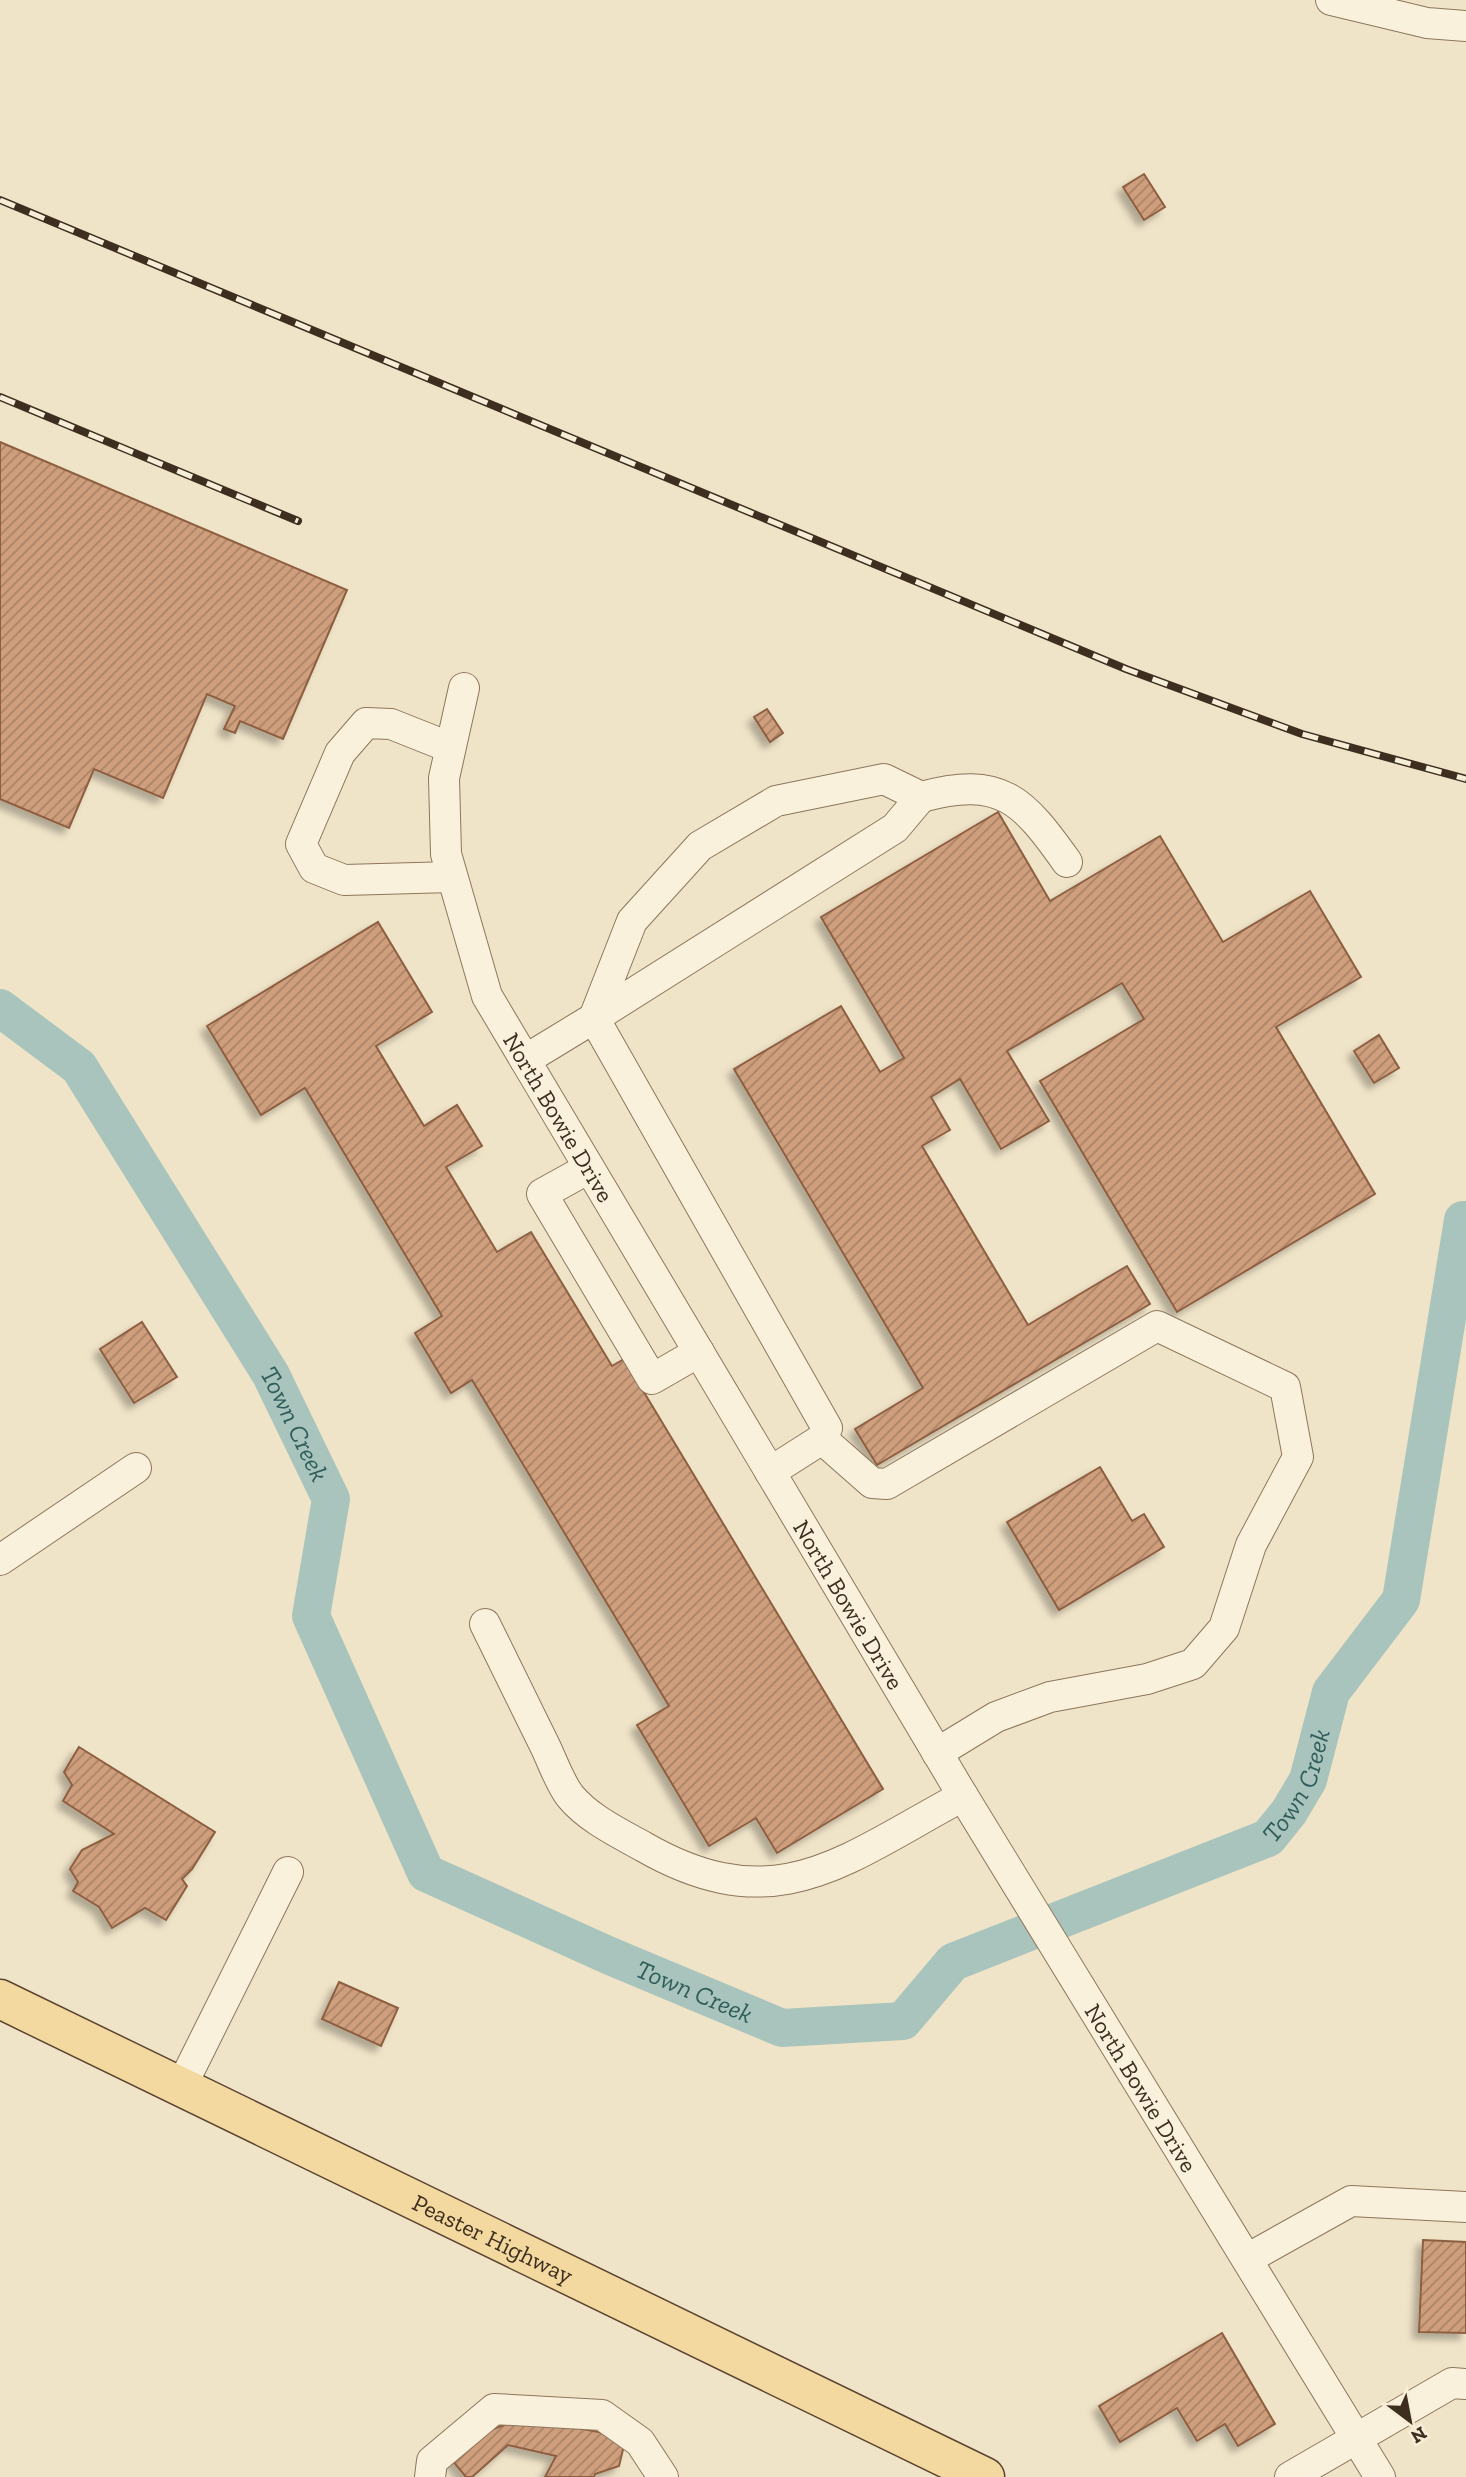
<svg xmlns="http://www.w3.org/2000/svg" width="1466" height="2477" font-family="'Zilla Slab',serif">
	<defs>
		<pattern id="building-hatch" width="6" height="6" patternUnits="userSpaceOnUse" patternTransform="scale(1.75)"><rect width="6" height="6" fill="#cf9f7d"/><path d="M-1 1l2-2M0 6l6-6M5 7l2-2" fill="none" stroke="#a98266"/></pattern>
		<filter id="shadow"><feDropShadow dx="-6" dy="6" stdDeviation="3.5" flood-color="#0004"/></filter>
	</defs>
	<rect width="100%" height="100%" fill="#f0e4c8"/>
	<g fill="none" stroke-linecap="round" stroke-linejoin="round">
		<path stroke="#a9c4bc" stroke-width="38" id="s1" d="M0 1008 79 1067 271 1375 331 1499 311 1616 426 1873 610 1956 782 2028 903 2021 953 1962 1268 1838 1289 1812 1308 1780 1331 1692 1401 1600 1463 1220H1466"/>
	</g>
	<g fill="url(#building-hatch)" stroke="#8d5f41" stroke-width="2" filter="url(#shadow)">
		<polygon points="1144,174 1165,207 1144,220 1123,187"/>
		<polygon points="0,442 347,590 283,739 240,721 235,733 224,729 235,706 207,694 163,798 94,769 69,828 0,799"/>
		<polygon points="767,709 783,733 770,742 754,717"/>
		<polygon points="998,812 1050,901 1160,836 1223,942 1310,891 1361,977 1276,1027 1375,1194 1177,1312 1040,1081 1144,1019 1122,983 1007,1051 1049,1121 1001,1149 960,1079 931,1097 950,1130 922,1146 1028,1325 1127,1266 1150,1304 877,1465 855,1429 923,1388 734,1069 841,1006 880,1072 904,1058 821,917"/>
		<polygon points="378,922 432,1012 376,1046 424,1126 457,1105 482,1146 446,1167 497,1252 531,1232 612,1366 624,1359 883,1789 777,1853 756,1818 709,1846 637,1725 669,1706 472,1380 451,1393 415,1333 442,1316 305,1088 261,1115 207,1026"/>
		<polygon points="1379,1035 1399,1068 1374,1083 1354,1051"/>
		<polygon points="142,1322 177,1377 134,1403 100,1349"/>
		<polygon points="1100,1467 1132,1521 1144,1514 1164,1547 1059,1610 1007,1522"/>
		<polygon points="79,1747 215,1832 192,1869 182,1879 187,1886 166,1920 145,1908 112,1928 99,1907 73,1891 78,1882 70,1869 82,1850 114,1834 63,1801 72,1785 64,1772"/>
		<polygon points="339,1982 398,2008 381,2046 322,2019"/>
		<polygon points="1423,2240 1466,2242 1466,2333 1419,2332"/>
		<polygon points="1222,2333 1275,2424 1238,2446 1225,2424 1197,2441 1177,2408 1120,2442 1099,2406"/>
		<polygon points="523,2418 626,2437 619,2466 595,2474 594,2477 545,2477 556,2456 508,2445 472,2477 466,2477 451,2459 485,2432"/>
	</g>
	<g fill="none" stroke-linecap="round" stroke-linejoin="round">
		<g stroke="#8d765c" stroke-width="32">
			<g id="minor">
				<polyline points="1331,0 1427,23 1466,26"/>
				<path id="s2" d="M464 688 444 778 446 854 487 996 963 1796 1380 2477"/>
				<polyline points="449,747 391,724 366,723 340,753 301,844 314,868 344,880 452,877"/>
				<path d="M921 797C1001 775 1023 800 1067 862"/>
				<polyline points="525,1060 594,1018 632,921 700,846 776,801 884,779 921,797 895,828 594,1018 827,1428 822,1439 770,1472"/>
				<polyline points="589,1168 542,1194 652,1379 699,1352"/>
				<polyline points="822,1439 872,1483 887,1484 1157,1326 1285,1387 1298,1457 1251,1545 1224,1628 1193,1664 1147,1679 1050,1697 996,1717 937,1753"/>
				<polyline points="0,1560 136,1468"/>
				<path d="M485 1624C506 1666 526 1707 546 1748 553 1763 560 1783 570 1796 589 1819 619 1833 644 1847 777 1923 845 1859 963 1796"/>
				<polyline points="181,2087 288,1872"/>
				<polyline points="1247,2259 1351,2201 1466,2207"/>
				<polyline points="430,2477 432,2461 494,2409 602,2415 640,2442 663,2477"/>
				<polyline points="1290,2477 1452,2383 1466,2384"/>
			</g>
		</g>
		<g stroke="#5b4430" stroke-width="41">
			<g id="major">
				<path id="s3" d="M0 1999 985 2477"/>
			</g>
		</g>
		<use href="#minor" stroke="#faf1dc" stroke-width="30"/>
		<use href="#major" stroke="#f3d9a0" stroke-width="38"/>
		<g stroke="#3d2e20" stroke-width="8">
			<g id="rail">
				<polyline points="0,200 1126,669 1302,734 1466,779"/>
				<polyline points="0,397 298,521"/>
			</g>
		</g>
		<use href="#rail" stroke="#f7eed8" stroke-width="5" stroke-dasharray="16" stroke-linecap="butt"/>
	</g>
	<g text-anchor="middle" dominant-baseline="central" stroke-width="5" stroke-linejoin="round" paint-order="stroke">
		<g font-size="24" fill="#3d2e20" stroke="#f7eed8">
			<text stroke="none"><textPath href="#s2" startOffset="457">North Bowie Drive</textPath></text>
			<text stroke="none"><textPath href="#s2" startOffset="1024">North Bowie Drive</textPath></text>
			<text stroke="none"><textPath href="#s2" startOffset="1589">North Bowie Drive</textPath></text>
			<text stroke="none"><textPath href="#s3" startOffset="548">Peaster Highway</textPath></text>
		</g>
		<g font-size="26" font-style="italic" fill="#2f5d5a" stroke="#f7eed8">
			<text stroke="none"><textPath href="#s1" startOffset="516">Town Creek</textPath></text>
			<text stroke="none"><textPath href="#s1" startOffset="1986">Town Creek</textPath></text>
			<text stroke="none"><textPath href="#s1" startOffset="1293">Town Creek</textPath></text>
		</g>
	</g>
	<g transform="translate(1410 2421) rotate(148)" stroke="#f7eed8" stroke-width="5" paint-order="stroke">
	<path d="M0-5L12 26L0 18L-12 26Z" fill="#3d2e20"/>
	<text y="-10" font-size="19" font-weight="bold" text-anchor="middle" fill="#3d2e20">N</text>
	</g>
</svg>
